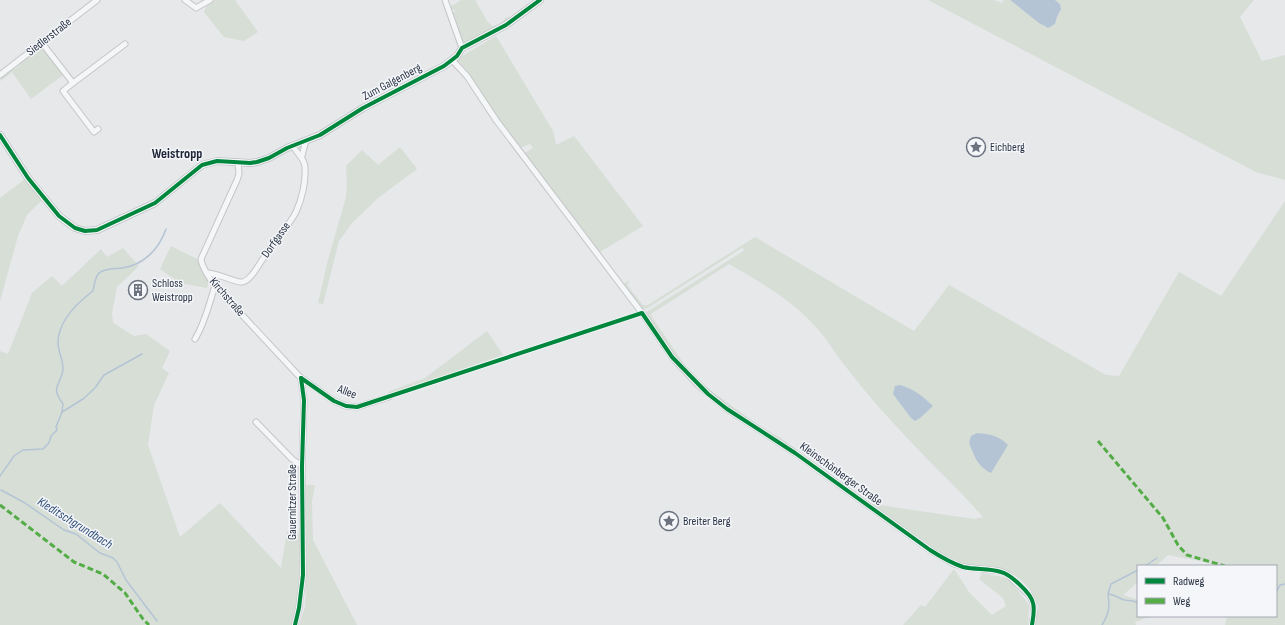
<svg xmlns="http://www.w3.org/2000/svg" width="1285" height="625" font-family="'Sofia Sans Condensed',sans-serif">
	<rect width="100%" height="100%" fill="#e6e8ea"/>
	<g fill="#d6ded6" fill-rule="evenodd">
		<polygon points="215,0 235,0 258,32 244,41 224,37 204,12 206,7"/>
		<path d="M461 0H475L487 21 492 26C498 25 502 23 505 18L510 17 534 0H537L504 24 464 43 461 40 451 13 455 12 454 9 451 10 450 7Z"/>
		<polygon points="928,0 993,0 1002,3 1004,0 1010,0 1045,27 1055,24 1057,17 1061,9 1060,4 1055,0 1254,0 1240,17 1262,61 1285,55 1285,180 1256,172"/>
		<polygon points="496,36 553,131 556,145 574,136 643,226 600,252 528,158 525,153 533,148 530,144 520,148 482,96 467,70 458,61 459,58"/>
		<polygon points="40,47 49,57 63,75 31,99 12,72 1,81 0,77 13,67 15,69 20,65 19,63"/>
		<polygon points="400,147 417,169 378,198 352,223 339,241 323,304 318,303 328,260 346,197 347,180 346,166 362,150 378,165"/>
		<polygon points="25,179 42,200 27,215 18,236 0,301 0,198"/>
		<path d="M1285 201V625H1225L1227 616H1276V566H1219L1200 561 1168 555 1156 566H1138V582L1123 595 1138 600V616H1151L1135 622 1136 625H1035L1038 606 1031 591 1023 582 1010 572 966 565 940 554 922 540 920 541 721 402 699 384 674 356 645 313 745 250 742 248 646 309H643L641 307 623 284 630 280 627 285 643 305H648L755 237 914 331 949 285 1106 375 1119 376 1179 272 1221 296ZM729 264C759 281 792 300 815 326 827 338 835 354 846 367 862 388 879 408 897 427 925 458 956 486 983 517L974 519 872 504 782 439 757 424 711 391 684 364 652 317 651 314Z"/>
		<polygon points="171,246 197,259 209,282 207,288 180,283 160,269"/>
		<path d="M123 248 139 266 117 287 112 313 113 323 134 336 146 334 170 351 162 368 169 373 154 405 148 445 180 537 220 503 281 568 287 531 300 533C300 564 301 595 292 625H0V351L8 354 32 293 52 276 62 286 101 249 107 257Z"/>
		<polygon points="487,331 503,355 390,395 388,392 425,378"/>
		<polygon points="304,485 315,485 312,501 313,540 357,625 299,625 305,607 306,579"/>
		<polygon points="954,569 969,592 992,615 1006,606 1003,598 979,579 982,573 1008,578 1029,605 1028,625 903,625 921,605 925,607"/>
	</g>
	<g fill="#b4c4d5">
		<polygon points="1010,0 1055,0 1060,4 1061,9 1057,17 1055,24 1048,28 1039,23"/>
		<path d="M900 385C914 389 922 396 933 406L920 418 915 421 911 418 893 394 895 386Z"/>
		<path d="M977 433C989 434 1000 436 1008 445L991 473C977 466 975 457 969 443L971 436Z"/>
	</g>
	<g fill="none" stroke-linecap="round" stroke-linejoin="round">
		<g stroke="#b4c4d5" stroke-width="1.5">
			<polyline points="62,412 83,399 95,388 104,375 142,354"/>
			<path d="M0 476 14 456 23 450 43 449 49 443 51 436 57 430 56 427 62 412 63 404C50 386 60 387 63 370 64 363 58 351 58 343 58 321 77 303 93 291 94 286 95 277 99 273 105 268 114 269 122 268 144 265 159 249 166 229"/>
			<polyline points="1,490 25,503 64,530 76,534 100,553 113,558 117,562 126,580 157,621"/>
			<polyline points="1145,566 1157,558"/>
			<polyline points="1276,593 1280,585 1285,584"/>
			<polyline points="1108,594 1111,584 1138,570"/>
			<path d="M1102 625C1109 614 1110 607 1108 594 1116 595 1119 598 1124 600 1130 601 1133 600 1138 603"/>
		</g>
		<g stroke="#c4c6c8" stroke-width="7">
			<g id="minor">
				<polyline points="185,0 196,8 210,0"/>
				<polyline points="445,0 462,48"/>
				<polyline points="42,43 73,83 125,44"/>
				<polyline points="452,60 467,76 496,120 642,313 672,357 698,385 727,409 795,453 930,550 954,564 964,567 1000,571 1007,574 1030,596 1033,603 1034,613 1032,625"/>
				<polyline points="0,75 97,0"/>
				<polyline points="73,83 63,91 94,132 98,129"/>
				<polyline points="302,156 305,144 304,142"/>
				<path d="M238 162 239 174 237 180 201 259C202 268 210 279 215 286L299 376 334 401 346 406 357 407 389 397"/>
				<path d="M207 273C217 273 237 283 242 282 246 282 250 277 252 275 259 266 264 256 271 247 279 235 290 224 296 212 302 199 306 181 305 167 304 157 297 154 293 146"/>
				<path d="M195 339C205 323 209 304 215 286"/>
				<polyline points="256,422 292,459 302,466"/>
				<polyline points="295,625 299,608 303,575 302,466 304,400 301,378"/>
			</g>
		</g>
		<g stroke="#c4c6c8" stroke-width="8">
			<polyline id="tertiary" points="0,135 28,178 59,216 75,228 85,231 97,230 155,203 202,165 217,161 250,163 257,162 269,158 287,148 320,135 363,108 444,66 457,56 462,48 506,25 540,0"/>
		</g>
		<use href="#minor" stroke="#f5f6f7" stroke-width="5"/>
		<use href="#tertiary" stroke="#f5f6f7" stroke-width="6"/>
		<g stroke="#54ac47" stroke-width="3" stroke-dasharray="6 3" stroke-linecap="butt">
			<polyline points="1098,441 1163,518 1178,545 1187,555 1225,566"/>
			<polyline points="0,505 74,562 103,574 125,593 143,619 149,625"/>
		</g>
		<g stroke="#f4f6f9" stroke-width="6">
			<g id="cycleway">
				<polyline points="0,135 28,178 59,216 75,228 85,231 97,230 155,203 202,165 217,161 250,163 257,162 269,158 287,148 320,135 363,108 444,66 457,56 462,48 506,25 540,0"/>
				<path d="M301 378 334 401 346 406 357 407 642 313 672 357 708 394 727 409 795 453 930 550C941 557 951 563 963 567 976 570 989 568 1001 572 1010 574 1031 593 1033 603 1035 610 1033 618 1032 625"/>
				<polyline points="295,625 299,608 303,575 302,466 304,400 301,378"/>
			</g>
		</g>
		<use href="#cycleway" stroke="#00873e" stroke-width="4"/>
	</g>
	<defs>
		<g id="sight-ring" transform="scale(1)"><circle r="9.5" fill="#f4f6f9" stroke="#6c737f" stroke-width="1.5"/><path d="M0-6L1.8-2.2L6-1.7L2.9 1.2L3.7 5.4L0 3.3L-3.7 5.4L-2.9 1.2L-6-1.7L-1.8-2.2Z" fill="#6c737f"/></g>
		<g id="building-ring" transform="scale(1)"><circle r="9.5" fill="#f4f6f9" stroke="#6c737f" stroke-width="1.5"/><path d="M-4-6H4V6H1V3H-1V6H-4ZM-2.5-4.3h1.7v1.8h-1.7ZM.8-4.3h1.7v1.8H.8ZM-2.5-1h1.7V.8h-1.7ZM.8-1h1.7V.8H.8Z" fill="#6c737f"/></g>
	</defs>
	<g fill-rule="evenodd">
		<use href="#sight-ring" x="976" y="147"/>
		<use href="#building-ring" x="138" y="290"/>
		<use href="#sight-ring" x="669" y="521"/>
	</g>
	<g text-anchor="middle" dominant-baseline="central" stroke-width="3" stroke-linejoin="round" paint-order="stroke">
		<g font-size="12" fill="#2b3445" stroke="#f4f6f9">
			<text transform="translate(49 37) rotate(-38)">Siedlerstraße</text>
			<text transform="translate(392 82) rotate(-28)">Zum Galgenberg</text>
			<text transform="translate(276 240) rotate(-55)">Dorfgasse</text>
			<text transform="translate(227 297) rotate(49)">Kirchstraße</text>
			<text transform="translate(347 392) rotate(21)">Allee</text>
			<text transform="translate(841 474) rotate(36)">Kleinschönberger Straße</text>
			<text transform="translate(292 502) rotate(-90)">Gauernitzer Straße</text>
		</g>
		<g font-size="12" fill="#2b3445" stroke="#f4f6f9" text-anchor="start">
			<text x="990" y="147">Eichberg</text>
			<text x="152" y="283">Schloss<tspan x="152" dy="14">Weistropp</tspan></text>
			<text x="683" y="521">Breiter Berg</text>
		</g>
		<g font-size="13" font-style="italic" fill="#34527a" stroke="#f4f6f9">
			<text transform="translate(75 523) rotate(32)">Kleditschgrundbach</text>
		</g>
		<g font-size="14" font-weight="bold" fill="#1d2536" stroke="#f4f6f9">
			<text x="177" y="153">Weistropp</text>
		</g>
	</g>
	<rect x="1137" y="565" width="140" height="52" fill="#f4f6f9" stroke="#a4a8b1"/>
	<rect x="1145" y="578" width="20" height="6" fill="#00873e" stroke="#a4a8b1"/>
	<text x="1173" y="585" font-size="12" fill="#2b3445">Radweg</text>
	<rect x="1145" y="598" width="20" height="6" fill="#54ac47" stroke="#a4a8b1"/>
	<text x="1173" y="605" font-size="12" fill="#2b3445">Weg</text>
</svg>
